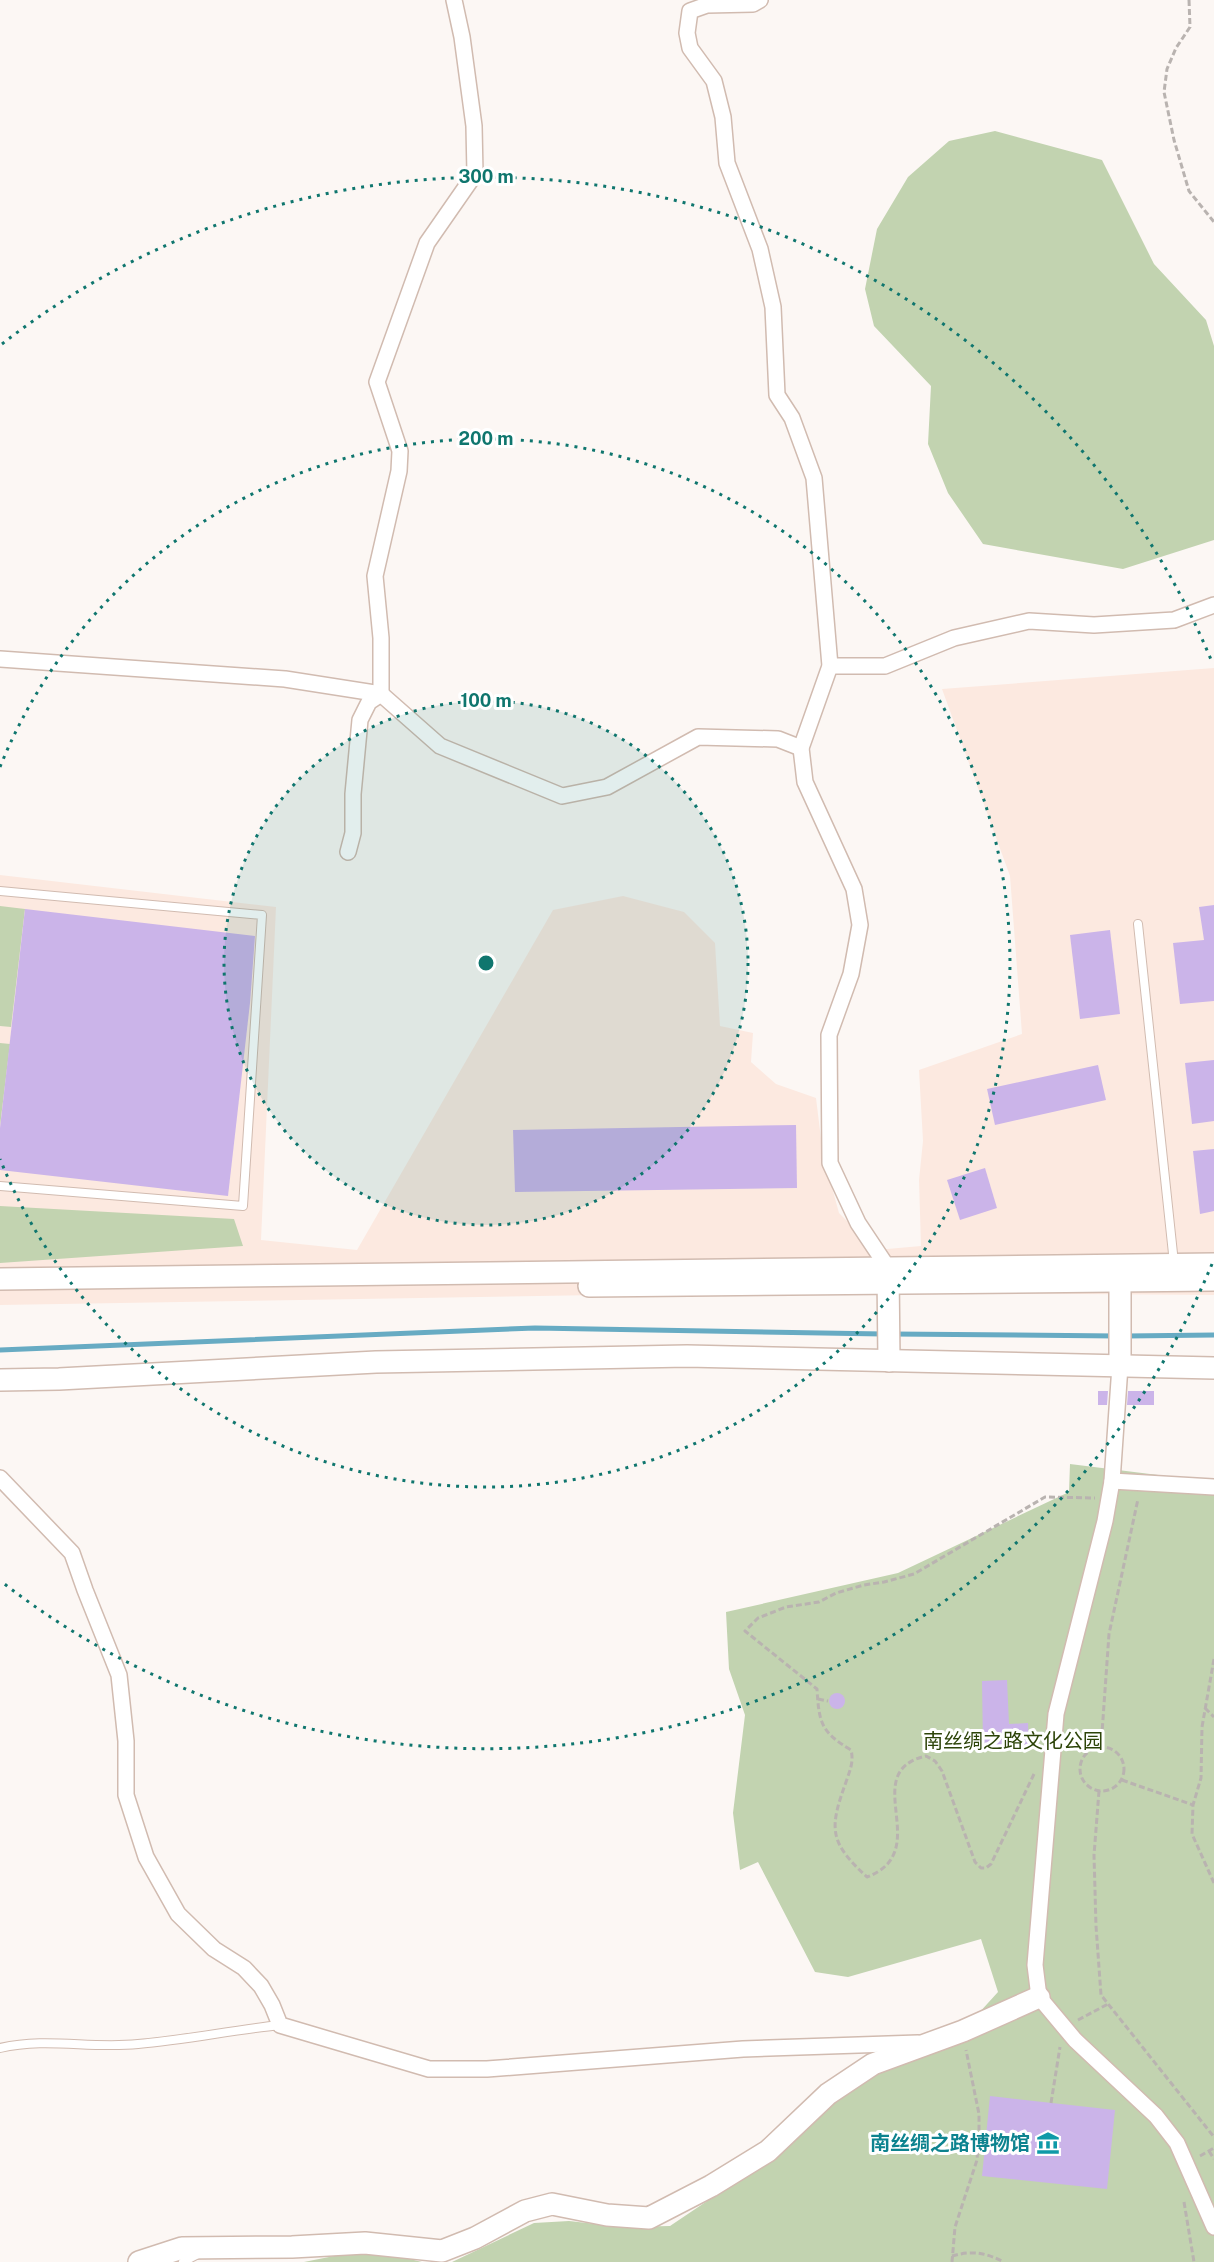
<svg xmlns="http://www.w3.org/2000/svg" width="1214" height="2262" font-family="'Public Sans','Noto Sans SC',sans-serif">
	<rect width="100%" height="100%" fill="#fcf7f4"/>
	<polygon fill="#fce9e0" points="1214,668 1214,1295 786,1292 0,1305 0,875 276,907 261,1240 357,1250 553,910 623,896 684,912 715,943 720,1026 753,1033 751,1062 776,1084 816,1098 823,1155 839,1213 876,1250 921,1246 919,1180 923,1141 919,1070 1022,1034 1010,876 942,689"/>
	<g fill="#c2d3b0">
		<polygon points="995,131 1102,160 1154,264 1206,320 1214,346 1214,540 1123,569 983,544 948,493 928,444 931,386 874,326 865,289 877,229 908,177 949,141"/>
		<polygon points="0,906 25,909 11,1027 0,1026"/>
		<polygon points="0,1043 10,1044 0,1126"/>
		<polygon points="0,1206 234,1219 243,1246 0,1263"/>
		<polygon points="1070,1464 1214,1482 1214,2262 452,2262 534,2223 569,2221 623,2227 670,2226 728,2187 863,2077 947,2048 998,1992 981,1939 848,1977 815,1972 758,1862 740,1870 733,1813 745,1715 729,1669 726,1612 898,1573 1069,1492"/>
		<polygon points="369,2249 422,2262 304,2262"/>
	</g>
	<g fill="none" stroke-linecap="round" stroke-linejoin="round">
		<g stroke="#67abc3" stroke-width="5">
			<polyline points="892,1334 1117,1336"/>
			<polyline points="1126,1336 1214,1335"/>
			<polyline points="0,1350 535,1328 883,1334"/>
		</g>
	</g>
	<g fill="#cbb4e9">
		<polygon points="1214,905 1214,1001 1180,1004 1173,943 1204,940 1199,907"/>
		<polygon points="25,909 255,936 250,1003 228,1196 0,1170 0,1128"/>
		<polygon points="1110,930 1120,1014 1080,1019 1070,935"/>
		<polygon points="1214,1060 1214,1121 1192,1124 1185,1063"/>
		<polygon points="1098,1065 1106,1100 995,1125 987,1089"/>
		<polygon points="796,1125 797,1188 515,1192 513,1130"/>
		<polygon points="1214,1149 1214,1211 1200,1214 1193,1151"/>
		<polygon points="985,1168 997,1208 960,1220 947,1180"/>
		<polygon points="1098,1391 1108,1391 1107,1405 1098,1405"/>
		<polygon points="1128,1391 1154,1391 1154,1405 1127,1405"/>
		<polygon points="1007,1680 1009,1724 1028,1723 1029,1745 983,1746 982,1681"/>
		<circle cx="837" cy="1701" r="8"/>
		<polygon points="990,2096 1115,2110 1107,2189 982,2176"/>
	</g>
	<g fill="none" stroke-linecap="round" stroke-linejoin="round">
		<g stroke="#d1bbb0" stroke-width="10">
			<g id="lane">
				<polyline points="0,891 262,915 243,1206 0,1186"/>
				<polyline points="1138,924 1174,1263"/>
				<path d="M0 2048C47 2037 90 2049 138 2044 185 2040 233 2030 280 2025"/>
				<polyline points="183,2262 198,2254"/>
			</g>
		</g>
		<g stroke="#d1bbb0" stroke-width="18">
			<g id="street">
				<polyline points="760,0 753,4 707,5 690,11 687,33 690,48 714,81 723,117 727,163 760,249 773,307 777,395 792,418 814,478 830,666 801,748 805,782 854,889 860,925 851,974 829,1035 830,1163 858,1223 888,1268"/>
				<polyline points="0,659 285,679 381,694 440,746 562,796 607,787 698,737 778,739 801,748"/>
				<polyline points="830,666 885,666 954,638 1029,621 1094,625 1174,620 1214,605"/>
				<polyline points="348,852 353,833 353,794 360,720 369,702 381,694 381,638 375,576 399,471 400,451 377,382 427,243 475,174 474,126 462,37 454,0"/>
				<polyline points="1120,1366 1112,1481 1105,1521 1056,1714 1035,1965 1039,1997 1075,2040 1156,2116 1177,2143 1214,2227"/>
				<polyline points="0,1478 72,1553 85,1590 119,1675 126,1741 126,1795 146,1857 178,1914 214,1949 244,1968 261,1986 272,2005 280,2025 429,2069 487,2069 743,2049 918,2043"/>
				<polyline points="1112,1481 1214,1487"/>
			</g>
		</g>
		<g stroke="#d1bbb0" stroke-width="24">
			<g id="secondary">
				<polyline points="888,1272 889,1361"/>
				<polyline points="0,1279 1214,1264"/>
				<polyline points="1120,1281 1120,1366"/>
				<polyline points="589,1286 1214,1280"/>
				<polyline points="0,1380 59,1379 376,1362 687,1356 1214,1368"/>
				<polyline points="139,2262 182,2248 292,2247 365,2243 442,2251 475,2238 525,2211 552,2204 607,2215 649,2218 711,2186 768,2151 828,2094 873,2064 963,2031 1039,1997"/>
			</g>
		</g>
		<g stroke="#b9b3b0" stroke-width="3" stroke-dasharray="6 3" stroke-linecap="butt">
			<polyline points="1189,0 1190,27 1176,48 1167,69 1164,92 1174,140 1189,191 1214,222"/>
			<polyline points="1214,1659 1202,1727 1201,1778 1193,1805 1192,1834 1214,1883"/>
			<polyline points="818,1699 828,1701"/>
			<polyline points="1205,1708 1214,1717"/>
			<circle cx="1102" cy="1769" r="22"/>
			<polyline points="1101,1747 1109,1634 1138,1499"/>
			<path d="M1034 1774 991 1864 986 1868H981L975 1862 942 1771 935 1761 926 1756C856 1772 936 1851 867 1877 829 1842 829 1829 846 1782 850 1770 854 1762 851 1750 821 1732 819 1723 817 1689L745 1631 758 1618 786 1607 819 1602 836 1593 864 1585 884 1582 914 1574 1045 1497 1095 1498"/>
			<polyline points="1122,1780 1193,1805"/>
			<polyline points="1099,1791 1094,1855 1096,1926 1101,1995 1214,2137"/>
			<polyline points="1078,2020 1108,2004"/>
			<polyline points="1051,2103 1060,2047"/>
			<polyline points="1209,2151 1214,2159"/>
			<polyline points="1200,2156 1214,2148"/>
			<polyline points="1184,2202 1194,2262"/>
			<path d="M952 2256C973 2250 986 2253 1004 2262"/>
			<polyline points="952,2262 955,2227 977,2160 979,2130 979,2114 966,2050"/>
		</g>
		<use href="#lane" stroke="#fff" stroke-width="8"/>
		<use href="#street" stroke="#fff" stroke-width="15"/>
		<use href="#secondary" stroke="#fff" stroke-width="21"/>
	</g>
	<circle cx="486" cy="963" r="262" fill="#0f766e" fill-opacity=".12"/>
	<g fill="none" stroke="#0f766e" stroke-width="3" stroke-dasharray="3 6">
		<circle cx="486" cy="963" r="262"/>
		<path d="M0 767A524 524 0 1 1 0 1159"/>
		<path d="M1212 1264A786 786 0 0 1 2 1582M2 344A786 786 0 0 1 1212 662"/>
	</g>
	<defs>
		<g id="museum-bare" transform="scale(1.8)"><path d="M0-6L6-3V-2H-6V-3ZM-5-1h2V3h-2ZM-1-1h2V3h-2ZM3-1h2V3H3ZM-6 4H6V6H-6Z" fill="#0f9aa8" stroke="#fff" stroke-width="2.5" paint-order="stroke"/></g>
	</defs>
	<g fill-rule="evenodd">
		<use href="#museum-bare" x="1048" y="2143"/>
	</g>
	<g text-anchor="middle" dominant-baseline="central" stroke-width="6" stroke-linejoin="round" paint-order="stroke">
		<g font-size="20" fill="#2d4409" stroke="#fff">
			<text x="1013" y="1741">南丝绸之路文化公园</text>
		</g>
		<g font-size="20" font-weight="bold" fill="#0d838f" stroke="#fff" text-anchor="end">
			<text x="1030" y="2143">南丝绸之路博物馆</text>
		</g>
	</g>
	<circle cx="486" cy="963" r="9" fill="#0f766e" stroke="#fff" stroke-width="3"/>
	<g font-size="18" text-anchor="middle" font-weight="bold" fill="#0f766e" stroke="#fff" stroke-width="6" stroke-linejoin="round" paint-order="stroke">
		<text x="486" y="183">300 m</text>
		<text x="486" y="445">200 m</text>
		<text x="486" y="707">100 m</text>
	</g>
</svg>
